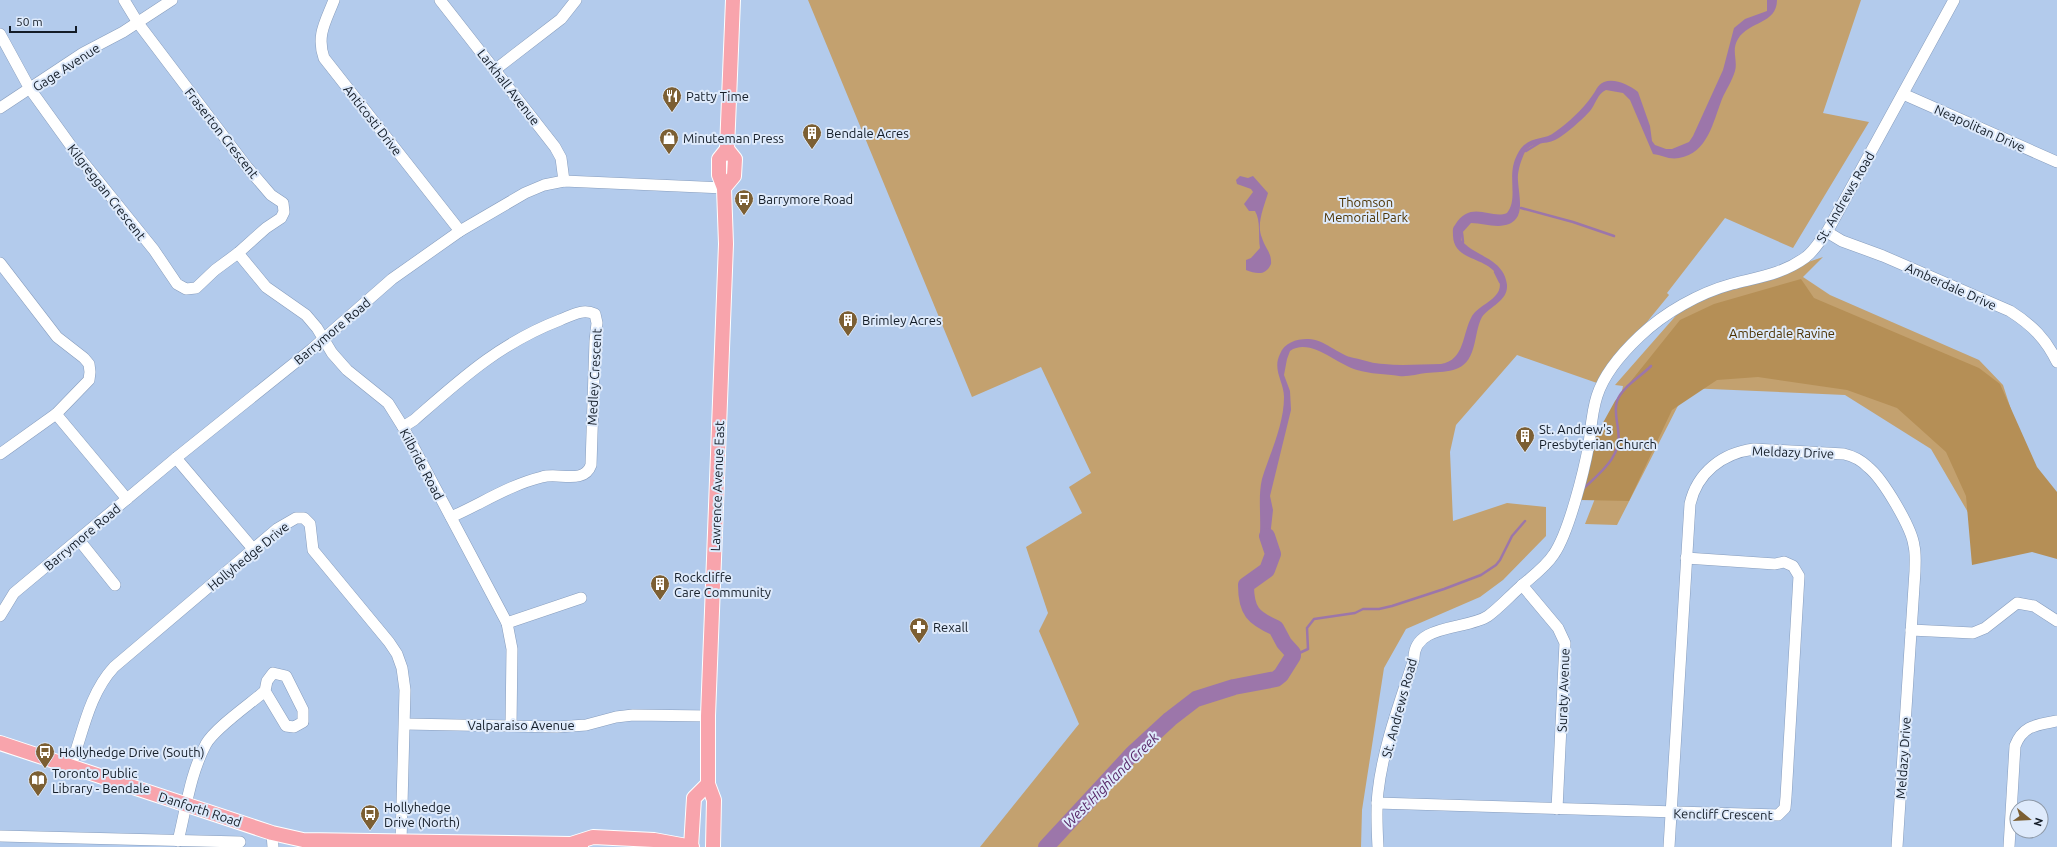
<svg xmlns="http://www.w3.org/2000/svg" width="2057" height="847" font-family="Ubuntu,sans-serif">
	<rect width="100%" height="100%" fill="#b3cbec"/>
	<g fill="#c3a16f">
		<polygon points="808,0 1861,0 1823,113 1869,122 1793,248 1725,218 1667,293 1669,295 1597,383 1517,355 1456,425 1450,452 1453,521 1507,503 1546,507 1546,536 1503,580 1480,597 1406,629 1384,668 1362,810 1361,847 980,847 1079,724 1039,631 1048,613 1026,547 1082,513 1069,487 1091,473 1041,367 972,397"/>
		<polygon points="1823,257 1803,277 1830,295 1979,360 2003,385 2036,486 1976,526 1931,449 1845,395 1687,388 1617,525 1585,524 1605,473 1623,386 1615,385 1687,303"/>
	</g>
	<polygon fill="#b58f56" points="1801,279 1814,298 1979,368 2000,384 2037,467 2057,492 2057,559 2032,552 1972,565 1966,496 1946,452 1897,408 1847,390 1758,377 1717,380 1672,410 1629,501 1581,500 1594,439 1615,401 1680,320 1714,304"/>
	<g fill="#9c76aa">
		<path d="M1767 0H1777C1777 24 1749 21 1738 39 1731 50 1738 60 1735 71 1732 81 1726 90 1722 99 1713 122 1708 153 1679 158 1669 160 1662 155 1653 154L1630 100 1623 93 1606 90C1597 94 1596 104 1590 111 1583 119 1565 135 1555 140 1545 145 1532 141 1525 152 1521 160 1517 172 1518 181 1519 199 1528 225 1498 226 1489 226 1480 223 1471 223L1462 233 1461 240C1475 257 1504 258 1507 285 1508 301 1490 306 1482 317 1477 325 1476 342 1472 352 1464 374 1445 371 1426 373 1418 374 1408 377 1399 376 1386 374 1370 374 1357 370 1337 365 1311 337 1290 351L1287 359 1284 375 1290 391 1291 410 1270 496 1273 510 1270 537 1260 533C1261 516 1258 496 1262 479 1270 453 1284 425 1284 397 1284 382 1272 370 1280 354 1284 343 1296 339 1307 339 1323 338 1338 355 1354 358 1364 360 1374 364 1384 364 1402 366 1422 364 1441 364 1465 360 1462 334 1472 316 1479 304 1505 298 1499 280 1492 256 1454 263 1453 236 1453 232 1452 228 1455 225 1471 199 1491 220 1507 213 1519 198 1506 176 1517 155 1527 134 1543 142 1555 132 1569 122 1582 110 1592 96 1596 91 1597 85 1604 82 1615 78 1629 85 1638 92L1650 126 1652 141 1655 145 1666 149H1672L1689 142 1693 136 1723 70 1734 28 1745 19 1767 11Z"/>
		<path d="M1240 176 1248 178 1253 176 1268 193C1264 207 1256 224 1262 238 1265 248 1272 253 1271 264 1266 276 1256 274 1246 270V260L1251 258 1260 248C1258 236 1261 221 1255 211H1249L1244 204 1253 192 1251 189 1237 184 1236 180Z"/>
	</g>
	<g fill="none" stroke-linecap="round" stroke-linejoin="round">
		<g stroke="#9c76aa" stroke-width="2.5">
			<polyline points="1526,151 1539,143"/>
			<polyline points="1521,208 1573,222 1614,236"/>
			<polyline points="1462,233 1463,242"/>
			<polyline points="1495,272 1500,282"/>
			<path d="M1583 489C1601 472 1623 456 1618 429 1617 420 1614 410 1617 401 1622 387 1640 377 1651 366"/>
			<polyline points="1293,656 1308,649 1307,628 1314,619 1355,613 1363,609 1379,609 1392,606 1444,589 1481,575 1496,565 1500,560 1512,536 1525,521"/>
		</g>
		<path stroke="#9c76aa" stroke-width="16" d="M1046 847 1132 754 1170 719 1196 699 1234 687 1276 679 1281 675 1293 656V653L1284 643 1276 628C1253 618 1246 611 1246 585L1267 570 1273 554 1267 536"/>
		<g stroke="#879dbd" stroke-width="12">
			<g id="minor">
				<path d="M334 0C326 21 316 35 324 58L460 231"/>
				<polyline points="440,0 555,147 561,158 564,181"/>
				<polyline points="0,34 30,89 79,157 154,250 177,284 186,289 196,288 215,270 238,253 266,228 281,218 284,212 283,203 271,195 247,167 138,23 124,0"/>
				<polyline points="496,69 561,19 576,0"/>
				<polyline points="1903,94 2057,162"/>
				<polyline points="0,108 83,53 123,32 172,0"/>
				<path d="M1827 232 1842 241 1883 256 2010 311C2032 325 2046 339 2057 362"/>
				<polyline points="238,253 266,287 306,315 317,328 332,353 347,370 388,403 403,427 507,623 512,649 511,726"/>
				<polyline points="0,263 57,337 84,358 89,364 90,372 89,380 56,414 0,454"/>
				<polyline points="56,414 127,499"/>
				<path d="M403 427 414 420C461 379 500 343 560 320 571 316 582 308 595 314L597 323 595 341 591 465C584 485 558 472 542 477 509 485 481 504 451 517"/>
				<polyline points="176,458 254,550"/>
				<polyline points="79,540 115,585"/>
				<polyline points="1522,585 1558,628 1565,643 1557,809"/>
				<polyline points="0,616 14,593 176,458 312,349 392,279 460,231 525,193 544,185 564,181 724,188"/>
				<polyline points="507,623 581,598"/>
				<polyline points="1911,630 1973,633 1985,628 2017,603 2034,606 2057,621"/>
				<polyline points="405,724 557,727 586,725 616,717 633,715 708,716"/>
				<path d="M71 766C83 732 89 694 114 667L277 529 296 518H304L310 524 313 550 389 642 397 654 402 668 405 690 401 842"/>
				<polyline points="1377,803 1778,815 1785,808 1786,797 1799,576 1793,566 1784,562 1775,564 1686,558"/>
				<polyline points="272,833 273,847"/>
				<polyline points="0,836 240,842"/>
				<path d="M178 841C186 809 190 774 206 744 215 728 250 704 265 691L267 681 273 673 286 676 303 710V722L294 727 286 726 265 691"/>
				<path d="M1378 847C1377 829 1376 810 1378 792 1383 747 1400 702 1414 659 1413 623 1468 630 1488 616 1499 608 1509 597 1519 588 1531 577 1545 568 1554 554 1569 532 1584 471 1589 444 1591 428 1592 411 1597 396 1604 374 1623 352 1640 336 1664 313 1699 293 1732 284 1759 277 1783 274 1806 257 1815 250 1820 240 1827 232L1954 0"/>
				<path d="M1669 847 1690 504C1697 473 1722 453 1754 449L1844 454C1853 456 1861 460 1868 467 1883 479 1912 528 1914 546 1916 554 1915 563 1915 571L1897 847"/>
				<path d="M2009 847 2015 746C2023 725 2037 725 2057 721"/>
			</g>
		</g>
		<g stroke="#fff" stroke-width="16">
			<g id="major">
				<polyline points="724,188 734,176 735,159 727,149"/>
				<polyline points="0,743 272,833 303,840 571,844 581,847"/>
				<polyline points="571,844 593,837 654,840 692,847"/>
				<polyline points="691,847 694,798 708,784"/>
				<polyline points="713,847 714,800 708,784 708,716 726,244 724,188 719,175 719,159 727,149 733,0"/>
			</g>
		</g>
		<use href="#minor" stroke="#fff" stroke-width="11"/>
		<use href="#major" stroke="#f8a4ac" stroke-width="14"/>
	</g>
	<defs>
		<g id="restaurant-pin" transform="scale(1)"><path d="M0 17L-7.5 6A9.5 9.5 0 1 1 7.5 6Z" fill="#7c5f33" stroke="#deeafb"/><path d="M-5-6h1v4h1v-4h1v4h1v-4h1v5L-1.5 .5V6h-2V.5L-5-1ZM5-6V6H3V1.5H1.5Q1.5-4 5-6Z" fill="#fff"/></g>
		<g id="building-pin" transform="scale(1)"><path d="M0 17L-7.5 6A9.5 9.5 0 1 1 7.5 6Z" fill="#7c5f33" stroke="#deeafb"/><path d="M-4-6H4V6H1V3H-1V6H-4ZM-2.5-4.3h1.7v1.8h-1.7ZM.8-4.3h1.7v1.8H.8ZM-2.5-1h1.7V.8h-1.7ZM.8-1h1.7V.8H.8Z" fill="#fff"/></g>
		<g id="shop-pin" transform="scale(1)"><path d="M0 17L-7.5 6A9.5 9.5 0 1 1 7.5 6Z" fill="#7c5f33" stroke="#deeafb"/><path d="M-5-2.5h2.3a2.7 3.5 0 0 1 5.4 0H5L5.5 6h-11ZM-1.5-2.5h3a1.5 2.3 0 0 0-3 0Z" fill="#fff"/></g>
		<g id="bus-pin" transform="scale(1)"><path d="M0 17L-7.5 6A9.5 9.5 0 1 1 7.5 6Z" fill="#7c5f33" stroke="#deeafb"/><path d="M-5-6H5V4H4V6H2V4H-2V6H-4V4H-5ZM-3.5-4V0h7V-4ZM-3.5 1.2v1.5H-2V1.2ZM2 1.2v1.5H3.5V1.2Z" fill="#fff"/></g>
		<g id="pharmacy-pin" transform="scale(1)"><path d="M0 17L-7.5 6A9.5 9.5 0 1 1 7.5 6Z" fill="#7c5f33" stroke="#deeafb"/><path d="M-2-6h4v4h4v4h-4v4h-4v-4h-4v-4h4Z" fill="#fff"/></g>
		<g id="library-pin" transform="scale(1)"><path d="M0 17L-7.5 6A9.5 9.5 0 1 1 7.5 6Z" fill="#7c5f33" stroke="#deeafb"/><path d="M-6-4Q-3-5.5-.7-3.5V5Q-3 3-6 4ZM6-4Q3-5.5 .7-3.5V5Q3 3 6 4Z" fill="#fff"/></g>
	</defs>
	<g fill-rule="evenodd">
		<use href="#restaurant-pin" x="672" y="96"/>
		<use href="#building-pin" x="812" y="133"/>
		<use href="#shop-pin" x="669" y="138"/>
		<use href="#bus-pin" x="744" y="199"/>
		<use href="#building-pin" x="848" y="320"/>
		<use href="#building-pin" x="1525" y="436"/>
		<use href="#building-pin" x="660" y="584"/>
		<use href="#pharmacy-pin" x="919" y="627"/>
		<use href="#bus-pin" x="45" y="752"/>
		<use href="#library-pin" x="38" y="780"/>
		<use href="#bus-pin" x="370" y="814"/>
	</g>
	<g text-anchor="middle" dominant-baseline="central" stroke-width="4" stroke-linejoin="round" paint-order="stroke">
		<g font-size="13" fill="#131c27" stroke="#deeafb">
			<text transform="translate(66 67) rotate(-33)">Gage Avenue</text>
			<text transform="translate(509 87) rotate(52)">Larkhall Avenue</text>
			<text transform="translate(373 120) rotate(52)">Anticosti Drive</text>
			<text transform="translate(1980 128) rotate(24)">Neapolitan Drive</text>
			<text transform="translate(222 133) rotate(52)">Fraserton Crescent</text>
			<text transform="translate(107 192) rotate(52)">Kilgreggan Crescent</text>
			<text transform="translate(1845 197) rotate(-60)">St. Andrews Road</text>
			<text transform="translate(1951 286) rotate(24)">Amberdale Drive</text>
			<text transform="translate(332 331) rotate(-40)">Barrymore Road</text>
			<text transform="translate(594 377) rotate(-87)">Medley Crescent</text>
			<text transform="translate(1793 452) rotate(2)">Meldazy Drive</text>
			<text transform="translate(422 464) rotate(62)">Kilbride Road</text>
			<text transform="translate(717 486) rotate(-88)">Lawrence Avenue East</text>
			<text transform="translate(82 537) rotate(-40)">Barrymore Road</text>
			<text transform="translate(248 556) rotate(-39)">Hollyhedge Drive</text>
			<text transform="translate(1563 690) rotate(-88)">Suraty Avenue</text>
			<text transform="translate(1399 708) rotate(-75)">St. Andrews Road</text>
			<text x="521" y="725">Valparaiso Avenue</text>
			<text transform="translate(1903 758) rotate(-86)">Meldazy Drive</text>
			<text transform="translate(200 809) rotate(18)">Danforth Road</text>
			<text transform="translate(1723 814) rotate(1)">Kencliff Crescent</text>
		</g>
		<g font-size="13" fill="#131c27" stroke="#deeafb" text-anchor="start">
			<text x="686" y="96">Patty Time</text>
			<text x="826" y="133">Bendale Acres</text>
			<text x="683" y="138">Minuteman Press</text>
			<text x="758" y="199">Barrymore Road</text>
			<text x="862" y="320">Brimley Acres</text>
			<text x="1539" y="429">St. Andrew's<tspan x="1539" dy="15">Presbyterian Church</tspan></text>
			<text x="674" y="577">Rockcliffe<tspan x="674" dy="15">Care Community</tspan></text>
			<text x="933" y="627">Rexall</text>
			<text x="59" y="752">Hollyhedge Drive (South)</text>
			<text x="52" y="773">Toronto Public<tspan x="52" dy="15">Library - Bendale</tspan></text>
			<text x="384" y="807">Hollyhedge<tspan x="384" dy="15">Drive (North)</tspan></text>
		</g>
		<g font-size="13" fill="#4c3201" stroke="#deeafb">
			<text x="1366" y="202">Thomson<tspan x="1366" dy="15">Memorial Park</tspan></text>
			<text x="1782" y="333">Amberdale Ravine</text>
		</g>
		<g font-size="14" font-style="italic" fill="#572667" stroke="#deeafb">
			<text transform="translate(1111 780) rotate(-45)">West Highland Creek</text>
		</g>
	</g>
	<g transform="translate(2029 819) rotate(108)"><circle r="19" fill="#deeafb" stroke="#8d98a6"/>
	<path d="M0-3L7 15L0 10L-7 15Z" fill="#7c5f33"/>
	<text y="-6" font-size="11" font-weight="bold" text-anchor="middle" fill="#131c27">N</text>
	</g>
	<path d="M10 26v6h66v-6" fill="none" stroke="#131c27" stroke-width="2"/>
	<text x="16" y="26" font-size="12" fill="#131c27" stroke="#deeafb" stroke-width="3" paint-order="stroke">50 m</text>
</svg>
